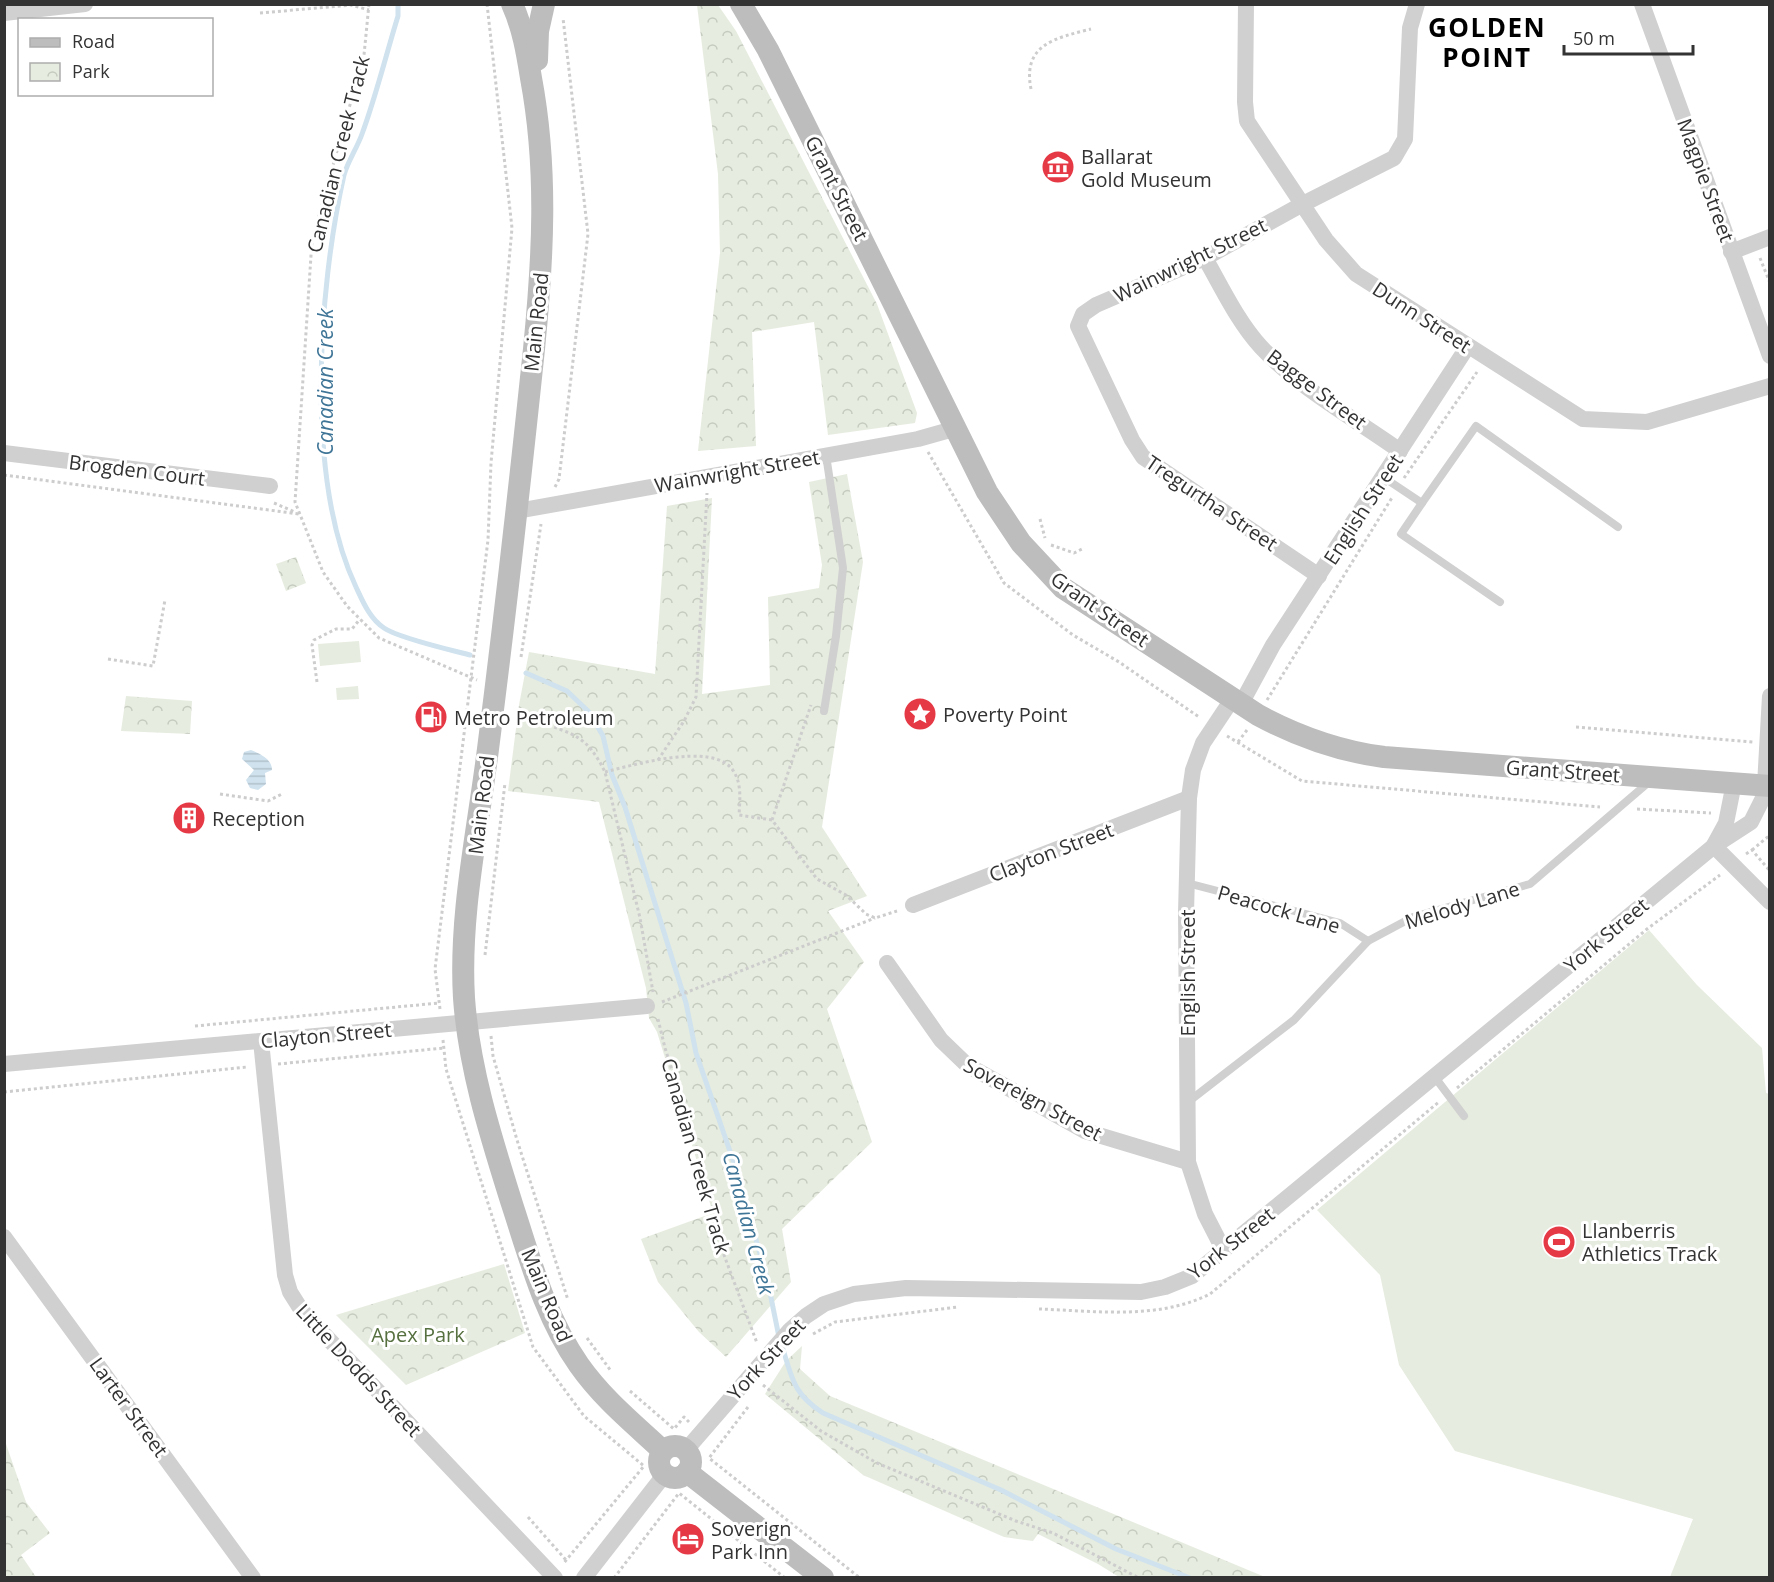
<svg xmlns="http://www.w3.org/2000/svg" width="1774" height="1582" font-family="'Open Sans',sans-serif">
	<defs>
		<pattern id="park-crowns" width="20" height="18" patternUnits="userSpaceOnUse" patternTransform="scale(1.5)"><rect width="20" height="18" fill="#e6ecdf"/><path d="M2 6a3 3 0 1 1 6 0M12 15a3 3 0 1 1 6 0" fill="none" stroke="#c6cbc0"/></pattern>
		<pattern id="water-rules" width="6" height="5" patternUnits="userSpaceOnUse" patternTransform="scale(1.5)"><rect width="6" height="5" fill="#cfe2ee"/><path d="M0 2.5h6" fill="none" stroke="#b2c2cd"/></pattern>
	</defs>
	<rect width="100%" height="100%" fill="#fff"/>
	<g fill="url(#park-crowns)">
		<polygon points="697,5 718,5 736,31 877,304 917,413 915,423 828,435 814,322 752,332 756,446 698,451 720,253 718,174"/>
		<polygon points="847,474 863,562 822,827 867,896 828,911 864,962 827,1009 872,1142 782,1229 791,1282 726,1357 699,1332 658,1282 641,1239 713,1213 657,1032 649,1018 646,988 599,802 508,791 519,705 529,652 655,674 667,506 712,498 702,694 770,685 768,597 819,588 822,565 809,482"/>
		<polygon points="296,557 306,583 286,591 276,564"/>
		<polygon points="126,696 192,701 190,734 121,731"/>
		<polygon points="504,1264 525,1333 406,1385 336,1315"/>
		<polygon points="802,1346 800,1369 830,1396 1265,1577 1119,1577 1098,1564 1038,1534 1033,1541 1004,1537 863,1475 765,1394 786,1361"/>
		<polygon points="5,1441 26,1502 50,1533 21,1555 36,1577 5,1577"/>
	</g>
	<g fill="#e6ecdf">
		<polygon points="359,641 361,662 320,666 318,644"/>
		<polygon points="358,686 359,699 337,700 336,688"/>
		<polygon points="1649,930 1697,985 1762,1048 1766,1093 1770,1094 1769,1577 1670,1577 1693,1519 1455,1451 1399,1365 1380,1275 1317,1210"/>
	</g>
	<path fill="url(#water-rules)" d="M251 750C260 754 272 759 272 770L265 773 266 784 258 790 250 788 246 780 254 770 242 759 244 752Z"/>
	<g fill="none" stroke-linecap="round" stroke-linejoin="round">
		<g stroke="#cfe2ee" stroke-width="5">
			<path d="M398 4V16C386 55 376 96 362 134 357 148 348 161 344 175 318 291 305 479 356 587 363 602 370 619 384 628 398 638 451 650 470 655"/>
			<polyline points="526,673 567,691 589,712 603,736 612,775 625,807 686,1003 696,1053 733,1160 767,1278 779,1337"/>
			<path d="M782 1346C792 1378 793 1394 823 1413L1001 1490 1116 1549 1190 1578"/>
		</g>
		<g stroke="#cdcdcd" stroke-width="3" stroke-dasharray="3 3" stroke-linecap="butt">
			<polyline points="369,4 364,55 312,240 295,502 323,572 347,606 379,638 477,680"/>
			<polyline points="260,13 351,5 369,10"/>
			<path d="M1031 89C1022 44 1056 38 1091 29"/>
			<polyline points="1760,258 1770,283"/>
			<polyline points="928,452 1004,583 1073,635 1119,662 1199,717"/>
			<polyline points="4,475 299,514"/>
			<polyline points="1404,478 1477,372"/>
			<polyline points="555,487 559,479 588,234 563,18"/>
			<polyline points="274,503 295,512"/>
			<polyline points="1040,519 1045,538"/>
			<polyline points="1051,545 1074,553 1082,549"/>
			<polyline points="521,657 541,524"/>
			<polyline points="108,659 153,666 165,600"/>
			<polyline points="317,682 312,645 314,640 336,629 352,629 360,619"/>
			<polyline points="1267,700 1393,496"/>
			<path d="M537 721C574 735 586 734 605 772L640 918 653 992"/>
			<polyline points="1576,727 1753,742"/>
			<polyline points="1227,736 1302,781 1600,807"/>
			<polyline points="1238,742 1247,730"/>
			<polyline points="658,760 684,721 696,697 707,493"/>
			<path d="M605 772C633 765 711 742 732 769 742 782 740 799 739 815L772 820 817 879 846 895 866 914 875 918 897 911"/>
			<polyline points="220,794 268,801 282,794"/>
			<polyline points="1637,809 1711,813"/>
			<polyline points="772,820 811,705"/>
			<polyline points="1752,850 1770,835"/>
			<polyline points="1746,854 1752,850 1770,871"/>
			<polyline points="485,955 505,783"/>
			<polyline points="662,1002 875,918"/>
			<polyline points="440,1009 435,969 488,540 491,463 512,228 487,4"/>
			<polyline points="658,1019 665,1048 717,1213 714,1223 715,1231 757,1343"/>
			<polyline points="195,1026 439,1003"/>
			<polyline points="491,1036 493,1056 517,1140 568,1300"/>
			<polyline points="443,1040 446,1069 533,1347 584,1416 644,1466 563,1564"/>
			<polyline points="278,1064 444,1048"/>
			<polyline points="1457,1088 1647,929 1720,875"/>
			<polyline points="4,1092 247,1067"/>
			<path d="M1039 1309C1096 1311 1158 1320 1210 1294L1440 1101"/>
			<polyline points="813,1334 835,1322 958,1307"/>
			<polyline points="587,1338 611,1371"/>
			<polyline points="763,1385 821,1431 877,1463 1016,1521 1053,1533 1139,1578"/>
			<polyline points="630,1391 674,1429 684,1417 689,1422"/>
			<polyline points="748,1407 709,1458 860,1578"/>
			<polyline points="528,1517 566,1560"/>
			<polyline points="614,1578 679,1493 785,1578"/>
		</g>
		<g stroke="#d0d0d0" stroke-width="8">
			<polyline points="1383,477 1422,503 1476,426 1618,527"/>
			<polyline points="1422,503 1401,534 1500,602"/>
			<polyline points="824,711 836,636 843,568 826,455"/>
			<polyline points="1187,883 1340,923 1368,941"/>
			<polyline points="1434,1076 1464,1116"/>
			<polyline points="1188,1102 1294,1020 1368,941 1413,917 1530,884 1649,782"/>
		</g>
		<g stroke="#d0d0d0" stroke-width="16">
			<polyline points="1246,4 1245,102 1247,121 1326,240 1356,274 1583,419 1647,422 1770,386"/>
			<polyline points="1642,4 1770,356"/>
			<polyline points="4,13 85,4"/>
			<polyline points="1731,252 1770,237"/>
			<path d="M1205 258C1222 288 1238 322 1261 347 1300 389 1354 418 1400 451"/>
			<polyline points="4,453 270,486"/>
			<polyline points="517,511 918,439 957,428"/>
			<polyline points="1319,576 1143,457 1132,440 1078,326 1083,314 1096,305 1205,258 1301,205 1394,158 1405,139 1410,28 1417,4"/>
			<polyline points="1241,704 1273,645 1468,346"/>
			<polyline points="1765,785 1770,696"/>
			<polyline points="1714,845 1726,823 1734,783"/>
			<polyline points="1714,846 1770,902"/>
			<polyline points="913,905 1189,798"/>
			<polyline points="887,963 941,1040 967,1065 1085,1131 1188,1162"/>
			<polyline points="261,1041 285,1275 290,1292 302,1311 555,1578"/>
			<polyline points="4,1064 647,1006"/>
			<polyline points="4,1237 253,1578"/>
			<polyline points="1224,1251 1205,1214 1188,1162 1186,913 1189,798 1193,770 1203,743 1233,698"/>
			<polyline points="686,1450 790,1330 806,1316 824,1304 854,1294 906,1288 1141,1292 1165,1287 1192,1276 1714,846 1751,822 1769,786"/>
			<polyline points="584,1578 665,1474"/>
		</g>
		<g stroke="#bdbdbd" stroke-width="22">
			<path d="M512 4C523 28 527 53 531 78 548 169 543 258 534 349 520 483 505 616 488 749 478 830 459 915 464 998 469 1069 491 1137 512 1204 530 1259 545 1317 579 1365 603 1399 633 1423 663 1451"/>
			<path d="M741 4 768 50 987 492 1021 543 1063 588 1258 715C1299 737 1338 751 1384 757L1770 786"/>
			<polyline points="537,60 538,31 544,4"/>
			<circle cx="675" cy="1462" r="16"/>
			<polyline points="687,1472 823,1578"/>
		</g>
	</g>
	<defs>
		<g id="museum-disc" transform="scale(1.725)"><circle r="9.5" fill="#e63946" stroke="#fff"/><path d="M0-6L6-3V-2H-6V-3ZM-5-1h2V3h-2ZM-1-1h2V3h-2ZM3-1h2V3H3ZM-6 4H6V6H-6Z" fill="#fff"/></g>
		<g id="sight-disc" transform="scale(1.725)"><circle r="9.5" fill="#e63946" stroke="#fff"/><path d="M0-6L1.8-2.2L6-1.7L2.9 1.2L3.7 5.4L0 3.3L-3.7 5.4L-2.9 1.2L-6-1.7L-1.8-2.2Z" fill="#fff"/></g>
		<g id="fuel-disc" transform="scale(1.725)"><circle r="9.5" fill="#e63946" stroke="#fff"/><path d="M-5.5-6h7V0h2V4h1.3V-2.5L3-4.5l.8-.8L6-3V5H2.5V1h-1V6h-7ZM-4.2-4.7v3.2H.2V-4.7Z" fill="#fff"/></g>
		<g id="building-disc" transform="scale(1.725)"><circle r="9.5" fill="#e63946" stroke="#fff"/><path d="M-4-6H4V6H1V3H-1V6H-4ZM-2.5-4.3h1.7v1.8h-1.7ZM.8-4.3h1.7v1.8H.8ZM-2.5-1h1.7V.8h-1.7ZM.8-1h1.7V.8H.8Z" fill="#fff"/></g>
		<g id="stadium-disc" transform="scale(1.725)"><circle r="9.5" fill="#e63946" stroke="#fff"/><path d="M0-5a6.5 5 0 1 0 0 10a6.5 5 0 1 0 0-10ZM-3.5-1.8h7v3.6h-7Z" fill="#fff"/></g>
		<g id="hotel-disc" transform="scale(1.725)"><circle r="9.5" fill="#e63946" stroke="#fff"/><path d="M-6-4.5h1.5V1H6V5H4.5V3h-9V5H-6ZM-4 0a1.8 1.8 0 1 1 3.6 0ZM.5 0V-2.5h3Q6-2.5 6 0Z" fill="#fff"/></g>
	</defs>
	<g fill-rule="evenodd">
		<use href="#museum-disc" x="1058" y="167"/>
		<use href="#sight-disc" x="920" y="714"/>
		<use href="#fuel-disc" x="431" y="717"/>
		<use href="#building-disc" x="189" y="818"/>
		<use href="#stadium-disc" x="1559" y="1242"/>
		<use href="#hotel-disc" x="688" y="1539"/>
	</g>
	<g text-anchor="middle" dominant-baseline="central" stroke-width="6" stroke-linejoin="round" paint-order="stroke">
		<g font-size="20" fill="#333" stroke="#fff">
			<text transform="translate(338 154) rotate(-76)">Canadian Creek Track</text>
			<text transform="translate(1706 180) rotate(70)">Magpie Street</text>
			<text transform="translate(837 188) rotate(63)">Grant Street</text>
			<text transform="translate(1190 260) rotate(-26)">Wainwright Street</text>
			<text transform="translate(1422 317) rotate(33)">Dunn Street</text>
			<text transform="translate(536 322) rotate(-84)">Main Road</text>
			<text transform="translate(1317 389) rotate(37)">Bagge Street</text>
			<text transform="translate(137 470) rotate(7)">Brogden Court</text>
			<text transform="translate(737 471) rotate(-10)">Wainwright Street</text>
			<text transform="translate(1212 503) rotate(34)">Tregurtha Street</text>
			<text transform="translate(1363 509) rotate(-57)">English Street</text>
			<text transform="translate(1100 609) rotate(35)">Grant Street</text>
			<text transform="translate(1563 771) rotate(4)">Grant Street</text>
			<text transform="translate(481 805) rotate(-83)">Main Road</text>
			<text transform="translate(1051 852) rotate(-21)">Clayton Street</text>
			<text transform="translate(1462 905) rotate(-17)">Melody Lane</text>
			<text transform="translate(1279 909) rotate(16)">Peacock Lane</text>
			<text transform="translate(1606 935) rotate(-40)">York Street</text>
			<text transform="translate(1187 973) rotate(-90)">English Street</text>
			<text transform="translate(326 1035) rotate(-5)">Clayton Street</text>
			<text transform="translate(1033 1099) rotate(28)">Sovereign Street</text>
			<text transform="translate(696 1156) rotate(74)">Canadian Creek Track</text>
			<text transform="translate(1231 1243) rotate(-38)">York Street</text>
			<text transform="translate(547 1295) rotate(67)">Main Road</text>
			<text transform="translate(766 1359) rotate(-47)">York Street</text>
			<text transform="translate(359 1370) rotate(47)">Little Dodds Street</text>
			<text transform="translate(129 1407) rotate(54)">Larter Street</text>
		</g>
		<g font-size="20" fill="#333" stroke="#fff" text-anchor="start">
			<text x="1081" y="156">Ballarat<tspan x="1081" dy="23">Gold Museum</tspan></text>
			<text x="943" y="714">Poverty Point</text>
			<text x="454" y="717">Metro Petroleum</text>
			<text x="212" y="818">Reception</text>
			<text x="1582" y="1230">Llanberris<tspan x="1582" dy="23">Athletics Track</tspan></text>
			<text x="711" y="1528">Soverign<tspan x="711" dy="23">Park Inn</tspan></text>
		</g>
		<g font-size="20" fill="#56703f" stroke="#fff">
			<text x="418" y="1334">Apex Park</text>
		</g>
		<g font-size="21" font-style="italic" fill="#3f7597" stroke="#fff">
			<text transform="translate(325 382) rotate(-90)">Canadian Creek</text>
			<text transform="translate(749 1223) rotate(75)">Canadian Creek</text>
		</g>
		<g font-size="26" font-weight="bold" letter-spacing="1.5" fill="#000" stroke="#fff">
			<text x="1487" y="27">GOLDEN<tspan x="1487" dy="30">POINT</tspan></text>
		</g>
	</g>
	<rect width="1774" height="1582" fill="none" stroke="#333333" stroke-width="12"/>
	<rect x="18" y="18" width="195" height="78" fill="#ffffff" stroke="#adadad" stroke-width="1.5"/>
	<rect x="30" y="38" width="30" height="9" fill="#bdbdbd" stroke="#adadad" stroke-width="1.5"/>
	<text x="72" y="48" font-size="18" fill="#333333">Road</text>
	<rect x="30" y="63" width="30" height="18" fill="url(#park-crowns)" stroke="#adadad" stroke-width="1.5"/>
	<text x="72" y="78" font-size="18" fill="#333333">Park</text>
	<path d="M1564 45v9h129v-9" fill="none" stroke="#333333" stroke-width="3"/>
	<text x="1573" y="45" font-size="18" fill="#333333" stroke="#ffffff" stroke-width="4.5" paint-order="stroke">50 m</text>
</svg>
